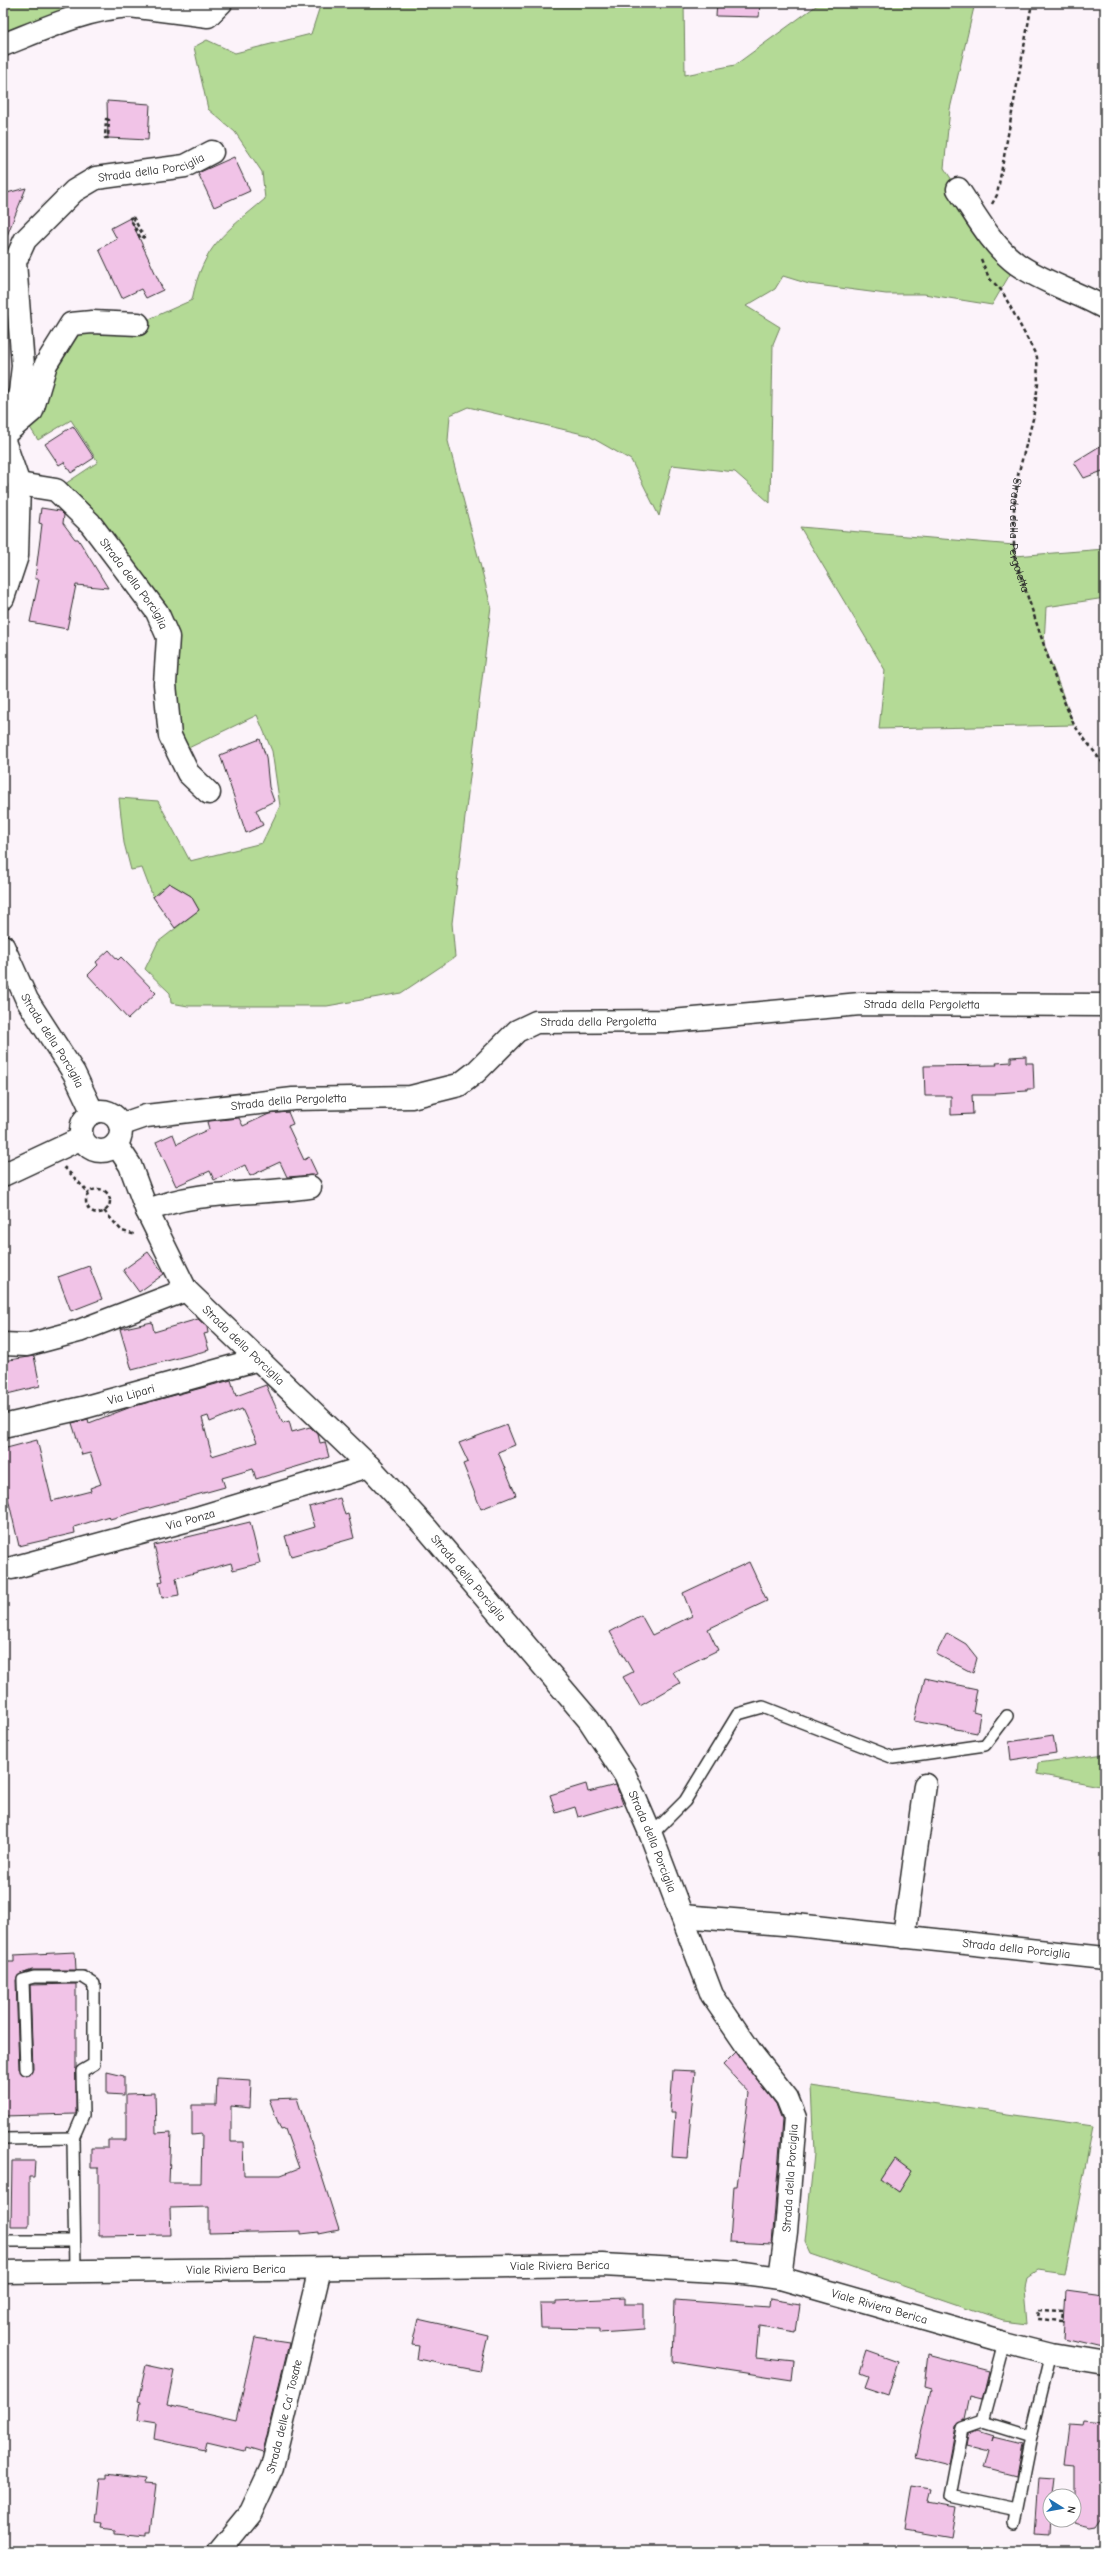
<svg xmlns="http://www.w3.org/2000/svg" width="1108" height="2554" font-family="'Comic Neue',sans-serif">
	<rect width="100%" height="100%" fill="#fcf3fa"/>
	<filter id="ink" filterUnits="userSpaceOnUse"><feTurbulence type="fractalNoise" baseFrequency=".025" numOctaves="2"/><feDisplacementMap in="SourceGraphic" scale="8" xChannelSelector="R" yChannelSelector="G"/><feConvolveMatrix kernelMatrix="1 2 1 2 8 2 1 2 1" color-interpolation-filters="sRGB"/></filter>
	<g filter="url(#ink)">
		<g fill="#b4da96" stroke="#708260" fill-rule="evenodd">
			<polygon points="3,3 221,3 221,6 130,6 3,45"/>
			<path d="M321 3H684L685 75 735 65 820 3H975L950 109 944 168 958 189 966 224 992 238 1016 264 992 305 924 294H886L809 284 783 276 775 289 746 306 780 327 773 344 770 503 735 472 672 465 659 516 631 460 587 435 468 407 450 415 448 441 491 606 452 923 455 957 401 993 327 1006H188L171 1003 170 993 145 969 158 942 199 910 191 896 169 883 153 897 142 868 131 870 124 843 119 798 158 801 190 861 262 843 280 806 272 751 257 715 178 753 168 637 56 490 98 462 71 420 38 440 24 418 71 324H138L192 300C203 245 225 233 265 199L262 172 235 132 208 109 194 47 207 40 235 53 311 34Z"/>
			<polygon points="800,527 1014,545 1015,556 1105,549 1105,598 1046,607 1044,644 1074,725 879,729 885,670"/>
			<polygon points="1105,1754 1105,1787 1037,1774 1038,1763"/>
			<path d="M811 2086 1093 2126 1065 2274 1037 2270 1027 2277 1025 2286 1028 2323 1003 2320 811 2254 805 2241 814 2154ZM895 2159 911 2171 898 2192 881 2180Z"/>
		</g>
		<g fill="#f1c3e7" stroke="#2b2b2b" fill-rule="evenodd">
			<polygon points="717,3 760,3 759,17 716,16"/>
			<polygon points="107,101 150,104 148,140 108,138"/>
			<polygon points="234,157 250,191 214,207 198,173"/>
			<polygon points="26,188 4,243 3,243 3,194"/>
			<polygon points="130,218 163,290 146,298 141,289 122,298 99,249 117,239 111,228"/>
			<polygon points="73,426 94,458 71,473 64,462 59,465 45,444"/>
			<polygon points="1105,443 1105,470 1084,478 1074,462"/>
			<polygon points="41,508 60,511 64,515 63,523 75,539 78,539 108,588 76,585 67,629 30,622 39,579 35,579 42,524 39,523"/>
			<polygon points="260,739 266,757 269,787 274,801 256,810 263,825 246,833 220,755"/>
			<polygon points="169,883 191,896 199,910 175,928 153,897"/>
			<polygon points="109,950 118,960 121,957 156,993 128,1019 88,975 98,965 96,962"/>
			<polygon points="1026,1056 1026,1063 1033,1063 1034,1089 1027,1089 1027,1091 996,1093 996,1095 972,1095 973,1114 951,1115 951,1096 925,1096 924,1066 997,1065 996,1063 1011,1062 1011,1057"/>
			<polygon points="288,1112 293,1124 288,1126 304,1160 309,1157 317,1174 314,1175 287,1177 280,1162 250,1176 245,1165 214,1180 210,1171 176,1186 156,1142 173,1134 177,1144 209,1129 207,1122 210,1121 239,1118 243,1126 269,1114"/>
			<polygon points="148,1252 164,1274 139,1292 123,1270"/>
			<polygon points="89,1266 102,1299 71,1311 58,1277"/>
			<polygon points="198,1319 207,1327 208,1333 204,1334 209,1350 132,1370 120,1329 152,1322 154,1332"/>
			<polygon points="34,1356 40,1386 3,1395 3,1361"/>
			<path d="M231 1380 236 1396 266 1385 283 1423 289 1421 292 1432 310 1427 318 1434 320 1443 325 1442 329 1457 256 1479 253 1469 222 1478 225 1487 110 1519 109 1516 74 1527 75 1533 19 1546 5 1485H3V1449L37 1440 52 1501 91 1491 90 1488 101 1484 90 1453 82 1455 72 1423 88 1419 89 1423 131 1407ZM242 1409 257 1442 212 1456 202 1418 208 1416 210 1422Z"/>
			<polygon points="507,1425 515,1445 498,1452 516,1495 481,1509 463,1464 468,1462 459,1443"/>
			<polygon points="340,1498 345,1515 348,1514 354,1538 291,1556 285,1536 315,1527 309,1507"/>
			<polygon points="250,1522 260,1563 233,1570 231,1563 176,1578 179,1595 162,1598 159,1582 163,1581 154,1545"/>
			<polygon points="749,1562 767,1601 708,1629 718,1650 673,1672 680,1683 640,1706 623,1677 633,1672 610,1632 641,1615 652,1635 692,1616 683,1593"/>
			<polygon points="947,1633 966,1644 977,1658 973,1673 936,1654"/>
			<polygon points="925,1678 977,1689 973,1712 980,1714 977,1733 914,1721"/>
			<polygon points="1053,1735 1056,1753 1011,1760 1009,1742"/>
			<polygon points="586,1784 588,1792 616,1785 623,1804 578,1817 575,1807 556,1813 550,1795"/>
			<polygon points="75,1952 76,1970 32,1970 19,1975 16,1980 19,2069 26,2076 30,2075 33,2069 30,1985 76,1984 76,2114 3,2116 6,1962 14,1962 14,1955"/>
			<polygon points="736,2052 776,2104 782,2120 772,2244 730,2242 734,2186 737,2186 749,2093 723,2065"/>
			<polygon points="673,2070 695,2071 687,2158 672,2157 675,2113 670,2113"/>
			<polygon points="107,2072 124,2076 124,2095 107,2094"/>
			<polygon points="217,2078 251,2080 250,2108 231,2106 231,2142 243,2142 244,2175 281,2175 299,2168 285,2129 281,2130 269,2099 297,2098 339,2230 319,2234 319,2232 301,2234 301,2231 209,2233 209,2207 170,2208 171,2235 99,2236 99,2168 91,2168 91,2148 108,2148 108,2140 126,2140 126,2094 155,2093 156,2133 171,2132 169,2183 201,2183 202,2134 192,2135 192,2105 216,2105"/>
			<polygon points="895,2159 911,2171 898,2192 881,2180"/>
			<polygon points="12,2161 35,2161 34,2177 29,2177 29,2226 11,2226"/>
			<polygon points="1066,2292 1103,2297 1101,2329 1105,2330 1105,2348 1063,2338"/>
			<polygon points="625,2298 625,2304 644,2304 644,2330 599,2333 599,2329 541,2328 540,2304 556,2304 556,2301"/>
			<polygon points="770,2299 800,2304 796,2332 759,2326 756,2358 794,2362 792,2380 673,2362 675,2300 769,2307"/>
			<polygon points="418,2319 488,2335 480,2371 417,2359 419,2346 412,2345"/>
			<polygon points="255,2338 289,2343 263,2452 246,2447 245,2451 207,2442 205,2450 154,2439 156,2423 138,2420 141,2402 138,2401 146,2365 174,2371 167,2405 236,2421"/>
			<polygon points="867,2351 898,2362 888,2395 864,2387 868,2376 860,2373"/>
			<polygon points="928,2354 989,2370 982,2399 970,2396 965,2420 956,2426 949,2464 916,2456 931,2390 924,2388"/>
			<polygon points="1084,2421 1105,2423 1105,2515 1097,2527 1091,2528 1074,2524 1074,2466 1064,2465 1069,2424 1083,2425"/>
			<polygon points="978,2430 994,2435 992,2441 993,2437 1022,2444 1016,2476 985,2468 990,2450 967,2444 969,2433"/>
			<polygon points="107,2474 145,2479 144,2483 157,2484 151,2533 147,2533 147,2536 114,2533 114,2530 101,2528 102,2524 95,2523 100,2478 107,2478"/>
			<polygon points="1039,2478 1054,2479 1052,2496 1050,2496 1048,2536 1035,2535"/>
			<polygon points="911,2487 930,2490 927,2502 956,2507 951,2537 904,2529"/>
		</g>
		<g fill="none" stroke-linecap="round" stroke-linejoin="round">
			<g stroke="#2b2b2b" stroke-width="14">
				<g id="lane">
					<polyline points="651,1835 685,1801 738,1714 763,1707 894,1758 985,1745 1007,1716"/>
					<polyline points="26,2069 23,1980 34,1977 83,1977 94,1984 94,2064 82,2071 83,2115 73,2138"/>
					<polyline points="3,2139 73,2138 75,2270"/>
					<polyline points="3,2241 74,2241"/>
					<polyline points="1004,2342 983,2421 963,2428 950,2496 1016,2510"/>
					<polyline points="983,2421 1031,2436"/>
					<polyline points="1014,2522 1031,2436 1051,2354"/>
				</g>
			</g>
			<g stroke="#2b2b2b" stroke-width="25">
				<g id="street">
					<path d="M3 45C44 29 86 9 130 6L208 16 221 3"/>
					<path d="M958 189C975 214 992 246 1017 264 1044 283 1077 292 1105 308"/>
					<polyline points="5,434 32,411 46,364 71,324 92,322 138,324"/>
					<path id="s2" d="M3 435 20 392 23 366 15 262 25 240 74 191 96 178 185 166 212 152"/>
					<polyline points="3,438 19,484 17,556 3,598"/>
					<path id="s3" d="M19 484 56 490 90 523 157 612 168 637 165 684 170 736 188 773 209 793"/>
					<path id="s4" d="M3 946 27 1000 74 1073 93 1113"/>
					<circle cx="101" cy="1131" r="20"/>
					<path id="s5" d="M120 1125 146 1116 293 1099 411 1097 459 1085 476 1072 517 1031 536 1022 672 1021 860 1004 1105 1005"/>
					<path id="s6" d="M116 1144 130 1165 147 1211 186 1290 369 1466 428 1530 589 1720 625 1775 651 1835 712 1995 753 2055 787 2098 795 2118 786 2232 780 2278"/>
					<polyline points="3,1175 82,1138"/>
					<path d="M147 1211C195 1189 258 1195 310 1187"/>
					<polyline points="3,1344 27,1345 79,1331 186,1290"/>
					<path id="s7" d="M3 1426 82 1408 259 1359"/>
					<path id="s8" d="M12 1568 200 1517 369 1466"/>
					<path id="s9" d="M682 1916 796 1925 1105 1958"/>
					<polyline points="904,1937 925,1785"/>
					<path id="s10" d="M219 2551 251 2512 272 2467 320 2269"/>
				</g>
			</g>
			<g stroke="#2b2b2b" stroke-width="25">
				<g id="primary">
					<path id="s11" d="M3 2272 602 2265 736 2272 780 2278 1004 2342 1051 2354 1105 2363"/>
				</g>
			</g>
			<g stroke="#2b2b2b" stroke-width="2.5" stroke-dasharray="4 3" stroke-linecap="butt">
				<polygon points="106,119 109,120 108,138 105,138"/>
				<polyline points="992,204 997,195 1032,3"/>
				<polygon points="133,217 144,237 141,239 130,218"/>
				<path id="s1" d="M981 259 989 278 1002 291 1037 357 1038 384 1033 419 1018 475 1014 506V556L1058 687 1074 725 1105 766"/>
				<polyline points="64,1167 89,1193"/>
				<circle cx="98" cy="1201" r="12"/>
				<polyline points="104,1211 122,1231 136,1235"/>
				<polygon points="1039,2310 1064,2311 1063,2321 1038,2319"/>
			</g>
			<use href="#lane" stroke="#fff" stroke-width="11"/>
			<use href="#street" stroke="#fff" stroke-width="22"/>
			<use href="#primary" stroke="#fff" stroke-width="22"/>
		</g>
	</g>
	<g text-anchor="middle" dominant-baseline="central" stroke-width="4" stroke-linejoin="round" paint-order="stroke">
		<g font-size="12" fill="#2b2b2b" stroke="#fff">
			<text stroke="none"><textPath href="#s2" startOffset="352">Strada della Porciglia</textPath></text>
			<text stroke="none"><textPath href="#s1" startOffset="295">Strada della Pergoletta</textPath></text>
			<text stroke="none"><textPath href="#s3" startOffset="160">Strada della Porciglia</textPath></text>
			<text stroke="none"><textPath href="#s5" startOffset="830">Strada della Pergoletta</textPath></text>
			<text stroke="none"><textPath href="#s5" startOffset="506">Strada della Pergoletta</textPath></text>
			<text stroke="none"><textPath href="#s4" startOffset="107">Strada della Porciglia</textPath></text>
			<text stroke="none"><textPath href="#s5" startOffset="171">Strada della Pergoletta</textPath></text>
			<text stroke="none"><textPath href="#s6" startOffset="242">Strada della Porciglia</textPath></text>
			<text stroke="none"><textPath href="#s7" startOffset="132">Via Lipari</textPath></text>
			<text stroke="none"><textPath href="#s8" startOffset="185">Via Ponza</textPath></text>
			<text stroke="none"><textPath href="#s6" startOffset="566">Strada della Porciglia</textPath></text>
			<text stroke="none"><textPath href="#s6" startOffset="890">Strada della Porciglia</textPath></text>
			<text stroke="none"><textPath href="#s9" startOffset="336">Strada della Porciglia</textPath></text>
			<text transform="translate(790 2178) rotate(-86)">Strada della Porciglia</text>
			<text stroke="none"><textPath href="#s11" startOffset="557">Viale Riviera Berica</textPath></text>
			<text stroke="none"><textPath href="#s11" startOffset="233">Viale Riviera Berica</textPath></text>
			<text stroke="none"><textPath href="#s11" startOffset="881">Viale Riviera Berica</textPath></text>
			<text stroke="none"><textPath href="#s10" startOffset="152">Strada delle Ca' Tosate</textPath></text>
		</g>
	</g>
	<rect width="1108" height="2554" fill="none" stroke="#fff" stroke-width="16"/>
	<rect x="8" y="8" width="1092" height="2538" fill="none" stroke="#2b2b2b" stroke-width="1.5" filter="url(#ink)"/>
	<g transform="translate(1062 2508) rotate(101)"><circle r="19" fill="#ffffff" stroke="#aaaaaa"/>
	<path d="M0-3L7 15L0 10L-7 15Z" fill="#1f6fb2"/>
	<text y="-6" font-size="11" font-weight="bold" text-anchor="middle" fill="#2b2b2b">N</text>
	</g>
</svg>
